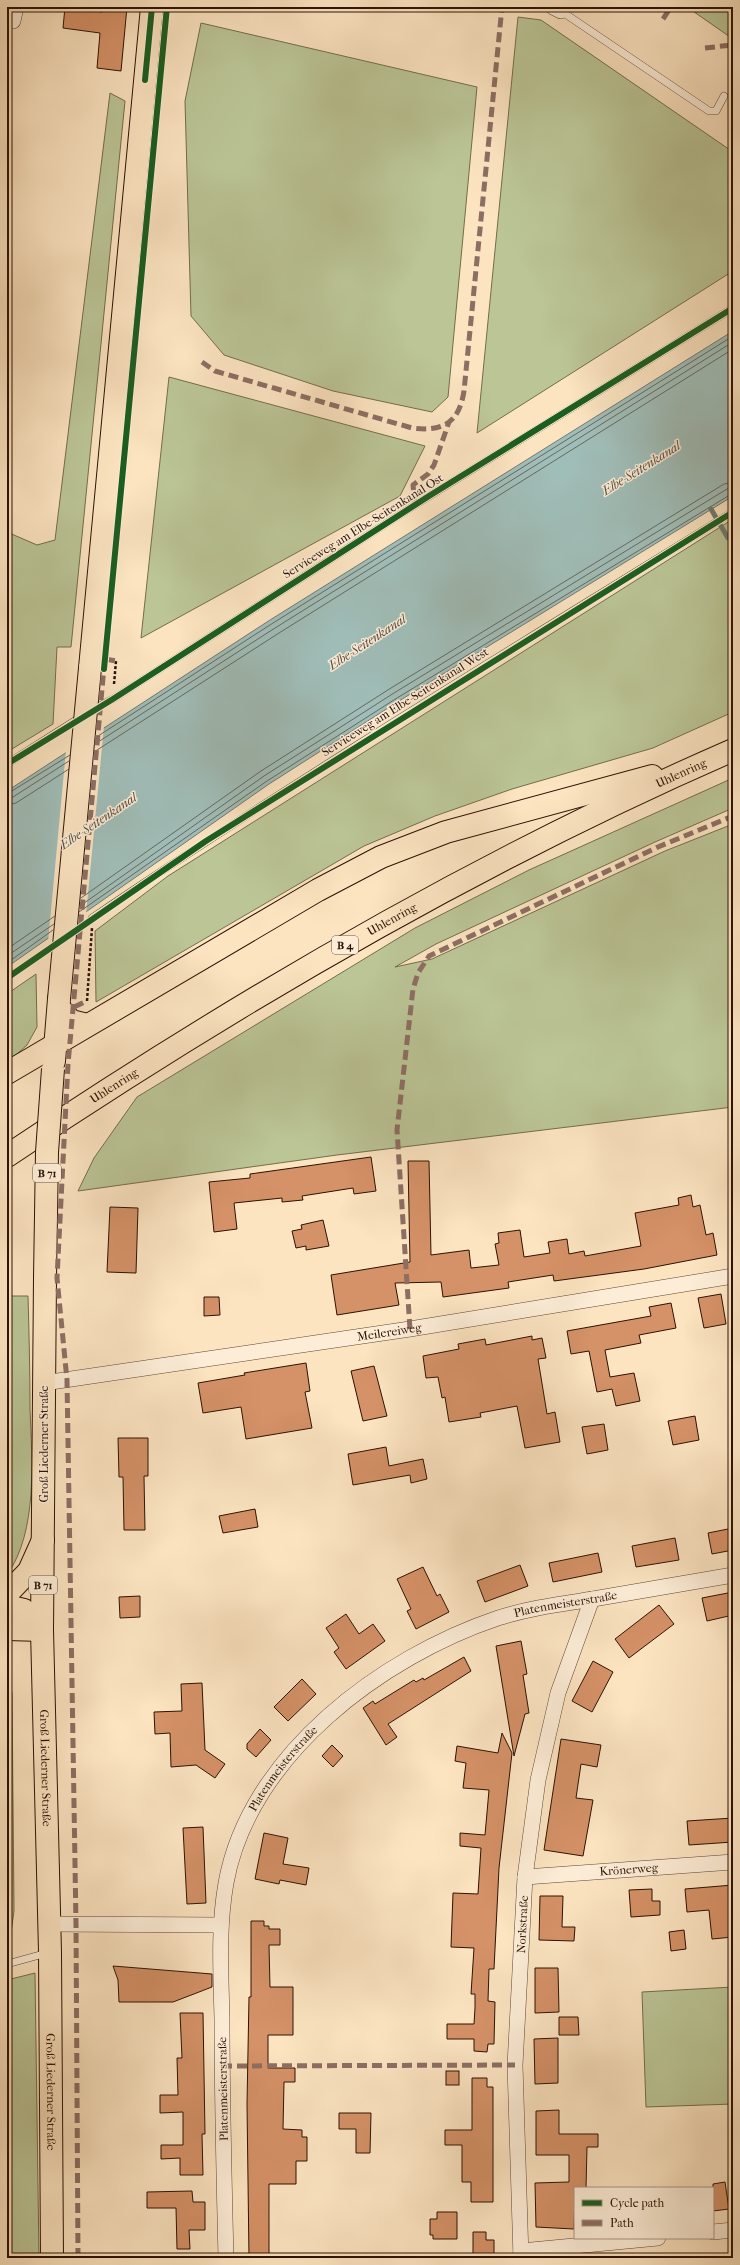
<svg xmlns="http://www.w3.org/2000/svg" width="740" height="2265" font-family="'IM FELL French Canon',serif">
	<rect width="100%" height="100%" fill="#fce4c1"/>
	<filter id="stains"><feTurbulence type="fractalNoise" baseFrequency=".005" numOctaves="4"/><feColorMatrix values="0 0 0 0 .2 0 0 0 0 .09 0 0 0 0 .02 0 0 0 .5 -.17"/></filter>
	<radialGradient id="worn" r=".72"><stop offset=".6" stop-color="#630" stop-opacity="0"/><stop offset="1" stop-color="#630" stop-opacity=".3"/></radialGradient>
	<g fill="#bbc596" stroke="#746c4c">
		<polygon points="687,7 733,7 733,39"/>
		<polygon points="518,17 541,20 733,152 733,271 477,433"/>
		<polygon points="201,23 477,87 448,397 432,412 333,391 224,355 191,316 185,101"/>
		<polygon points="110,93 125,101 71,647 57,647 53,724 7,752 7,532 37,545 55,540"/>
		<polygon points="169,377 425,446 400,496 141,638"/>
		<polygon points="733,519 733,712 653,748 512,789 435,816 364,846 96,1002 95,931 168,876"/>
		<polygon points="733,778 733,808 655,842 436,944 395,967 432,959 665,851 733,824 733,1107 337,1155 78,1191 94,1158 137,1097 415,928 529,870"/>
		<polygon points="36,974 37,1027 27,1045 7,1063 7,994"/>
		<path d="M7 1265 9 1296H28C29 1333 30 1371 30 1409 32 1460 38 1531 7 1575Z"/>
		<polygon points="7,1671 12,1693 14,1911 10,1940 7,1943"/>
		<polygon points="35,1973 39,2258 7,2258 7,1980"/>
		<polygon points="733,1987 733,2104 646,2107 642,1992"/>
	</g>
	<polygon fill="#a0beb9" stroke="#727970" points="733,331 733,496 399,701 269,784 7,967 7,791 270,620"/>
	<polygon fill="#fce4c1" points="104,726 86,915 48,942 66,750"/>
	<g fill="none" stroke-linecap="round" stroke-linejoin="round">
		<g stroke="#66685e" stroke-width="1">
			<polyline points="95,738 273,623 733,336"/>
			<polyline points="95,744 275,628 733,342"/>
			<polyline points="94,752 279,633 733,349"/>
			<polyline points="7,794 70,755"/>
			<polyline points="7,799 13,797 69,761"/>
			<polyline points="7,805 16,803 69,769"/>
			<polyline points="81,898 261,771 391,688 724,484 733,482"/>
			<polyline points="80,906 264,776 394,693 727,489 733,488"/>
			<polyline points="79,912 267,781 397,698 733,493"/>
			<polyline points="7,949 55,916"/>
			<polyline points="7,956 54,924"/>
			<polyline points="7,963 53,930"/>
		</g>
		<polyline stroke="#727970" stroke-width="5" points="711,509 728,538"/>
	</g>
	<g fill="#d59167" stroke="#2c1203">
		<polygon points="65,7 102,12 103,7 127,7 121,71 97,68 100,33 63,28"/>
		<polygon points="371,1157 376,1191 354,1194 353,1188 302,1196 303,1200 282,1202 282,1198 234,1203 237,1229 214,1232 209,1182 250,1178 250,1174"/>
		<polygon points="408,1161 429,1161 431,1255 469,1250 471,1268 499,1265 495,1244 499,1243 498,1233 520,1230 524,1257 550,1253 548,1242 567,1239 569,1254 584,1251 585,1256 641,1246 635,1213 679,1205 678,1198 691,1195 693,1207 700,1205 706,1235 713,1233 717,1255 644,1269 554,1281 553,1275 508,1282 509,1288 443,1297 441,1282 395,1283 399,1305 337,1315 331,1275 410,1262"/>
		<polygon points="110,1207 138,1208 136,1273 107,1272"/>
		<polygon points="323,1220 329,1246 306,1250 306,1246 296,1248 292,1231 302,1229 301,1225"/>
		<polygon points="721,1294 726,1324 704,1328 698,1298"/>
		<polygon points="204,1297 219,1297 220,1315 204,1316"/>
		<polygon points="671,1303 676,1328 639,1335 641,1343 605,1350 610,1377 634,1373 640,1401 616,1406 612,1389 597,1392 589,1351 571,1354 567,1331 651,1316 649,1307"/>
		<polygon points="532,1336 532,1340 542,1338 546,1358 538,1359 547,1414 555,1412 560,1442 525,1448 517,1406 480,1413 481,1417 449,1422 445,1397 442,1398 438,1377 426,1378 423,1356 459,1349 458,1344 485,1339 486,1345"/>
		<polygon points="306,1363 310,1391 305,1392 312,1428 246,1439 241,1407 203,1413 198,1383 245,1375 244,1373"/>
		<polygon points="374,1366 387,1416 363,1421 351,1371"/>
		<polygon points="695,1416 699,1440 673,1445 668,1421"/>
		<polygon points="604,1424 608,1450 587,1454 582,1427"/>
		<polygon points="118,1438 148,1438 148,1476 144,1476 145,1530 124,1530 123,1477 119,1477"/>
		<polygon points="386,1447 389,1466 423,1459 427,1479 411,1483 410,1475 353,1485 348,1454"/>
		<polygon points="255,1509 258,1527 223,1533 219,1516"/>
		<polygon points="733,1528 733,1550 712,1554 708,1533"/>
		<polygon points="675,1538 679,1560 636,1567 632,1546"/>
		<polygon points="598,1553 602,1572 553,1582 549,1563"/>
		<polygon points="520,1565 528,1586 485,1602 477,1581"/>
		<polygon points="423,1567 437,1596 440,1594 449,1612 416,1629 407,1611 411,1609 397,1579"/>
		<polygon points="733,1592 733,1615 707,1621 702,1598"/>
		<polygon points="140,1596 140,1617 120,1618 119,1597"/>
		<polygon points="659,1605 674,1624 629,1658 615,1639"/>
		<polygon points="346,1614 359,1634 373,1624 385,1641 346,1669 334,1652 339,1648 326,1628"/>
		<polygon points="521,1641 527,1674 523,1675 529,1713 525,1714 514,1756 496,1646"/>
		<polygon points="464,1657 471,1671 388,1724 397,1737 386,1745 363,1708 373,1701 375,1704 414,1680 416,1682 423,1678 424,1680"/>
		<polygon points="593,1661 613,1672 592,1712 572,1701"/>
		<polygon points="302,1679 316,1694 288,1721 274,1707"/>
		<polygon points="202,1683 205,1750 225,1764 215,1778 196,1765 171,1767 170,1733 155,1734 154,1712 182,1711 181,1684"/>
		<polygon points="260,1729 271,1740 256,1757 247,1749 247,1744"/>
		<polygon points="502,1733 512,1753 499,1868 494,1969 489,1969 488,2001 495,2002 494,2044 488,2044 487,2052 474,2051 474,2039 447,2039 447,2024 474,2024 475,2008 475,1994 471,1994 474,1948 451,1947 453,1893 478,1894 481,1848 460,1846 460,1833 485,1835 489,1790 463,1788 466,1763 455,1761 457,1746 498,1753"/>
		<polygon points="561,1739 601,1745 597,1767 581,1764 576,1798 593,1800 583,1856 544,1850"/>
		<polygon points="332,1745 343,1756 333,1767 322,1756"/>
		<polygon points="733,1818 733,1842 689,1845 687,1821"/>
		<polygon points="203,1827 206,1903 187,1904 183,1828"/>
		<polygon points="264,1833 288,1838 283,1864 309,1868 306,1885 280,1880 279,1884 255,1879"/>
		<polygon points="733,1885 733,1937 712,1939 709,1910 687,1912 685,1889"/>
		<polygon points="652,1889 652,1901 660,1901 660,1915 631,1917 629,1890"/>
		<polygon points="540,1896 563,1896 562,1927 575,1927 574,1941 539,1940"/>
		<polygon points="251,1921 264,1921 264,1926 269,1926 269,1929 280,1929 280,1945 269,1945 270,1987 293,1987 293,2035 268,2035 268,2068 295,2068 295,2082 284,2082 283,2129 302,2130 302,2137 307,2137 307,2161 296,2161 296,2184 269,2184 269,2258 249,2258 247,2104 249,1997 251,1997"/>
		<polygon points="684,1930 686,1949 671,1951 669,1932"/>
		<polygon points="113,1966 212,1974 212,1987 173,2002 119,2002 118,1980"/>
		<polygon points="535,1968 558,1968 559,2012 535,2013"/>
		<polygon points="180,2013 203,2013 205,2134 202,2134 203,2175 180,2175 180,2158 161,2159 161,2145 183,2145 183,2112 160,2113 160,2095 178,2095 177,2058 182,2058"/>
		<polygon points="559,2017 578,2017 579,2035 559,2035"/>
		<polygon points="558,2038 558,2083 535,2084 534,2039"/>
		<rect x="446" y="2071" width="13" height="14"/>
		<polygon points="472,2078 487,2078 487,2087 493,2087 493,2202 471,2202 471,2182 462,2182 462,2145 445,2145 445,2130 472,2130"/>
		<polygon points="559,2110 559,2134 598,2134 598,2147 587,2147 586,2188 575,2188 574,2229 536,2227 535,2183 569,2182 569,2155 536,2155 536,2111"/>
		<polygon points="339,2113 371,2113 370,2153 356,2153 356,2129 339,2129"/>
		<polygon points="725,2182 729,2209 713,2211 713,2184"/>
		<polygon points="192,2191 193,2202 205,2202 205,2230 189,2230 190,2249 177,2249 176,2208 147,2208 147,2192"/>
		<polygon points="437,2212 457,2212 457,2239 433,2239 433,2235 430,2235 430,2219 437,2219"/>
		<polygon points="473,2232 486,2232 486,2240 494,2240 494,2258 473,2258"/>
	</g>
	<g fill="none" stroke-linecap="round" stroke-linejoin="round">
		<g stroke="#604632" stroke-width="8">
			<g id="lane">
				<polyline points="561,11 709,111 716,111 724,96"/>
				<polyline points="90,711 113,699 415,505 733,308"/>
				<polyline points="7,764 81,717"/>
				<path d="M92 918C301 776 518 645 733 512"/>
				<polyline points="7,978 12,973"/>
				<polyline points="7,1964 47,1953"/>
			</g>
		</g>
		<g stroke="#604632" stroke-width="16">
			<g id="street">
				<polyline points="553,7 561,11"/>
				<polyline points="13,21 16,7"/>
				<path id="s1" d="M44 1383 410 1329 733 1276"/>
				<path id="s2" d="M525 1877 733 1862"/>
				<polyline points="50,1924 221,1925"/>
				<polyline points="713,2232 733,2230"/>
				<polyline points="521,2251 658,2238"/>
				<path id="s3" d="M226 2258C224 2178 222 2099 222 2019 221 1974 218 1928 226 1883 249 1755 382 1657 498 1618 529 1608 561 1604 593 1599 640 1591 686 1583 733 1575"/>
				<path id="s4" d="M521 2258 515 2065 525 1877 538 1780 558 1693 592 1599"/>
			</g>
		</g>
		<g stroke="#2c1203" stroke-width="24">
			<g id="primary">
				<polyline points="90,668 152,7"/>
				<polyline points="54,1061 59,999"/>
				<path id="s5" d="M45 1278 42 1630 50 1952 52 2258"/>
			</g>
		</g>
		<g stroke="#2c1203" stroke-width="24">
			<g id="highway">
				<polyline points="59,1008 71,1021 87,1025"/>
				<polyline points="7,1073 318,890 381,857 446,832 652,776"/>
				<path id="s6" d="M7 1156C238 1001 478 861 733 750"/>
				<polyline points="7,1594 29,1571 43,1540"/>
				<polyline points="7,1606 24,1610 42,1630"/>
				<polyline points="7,1629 42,1630"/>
			</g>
		</g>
		<g stroke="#2c1203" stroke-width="2.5" stroke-dasharray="3 2" stroke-linecap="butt">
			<polyline points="732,45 733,46"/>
			<polyline points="114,684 116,661"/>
			<polyline points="87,1001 92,928"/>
		</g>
		<use href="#lane" stroke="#fdedd7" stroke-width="7"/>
		<use href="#street" stroke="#fdedd7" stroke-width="15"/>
		<use href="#primary" stroke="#fce4c1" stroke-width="22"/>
		<use href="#highway" stroke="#fce4c1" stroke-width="22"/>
		<g stroke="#2c1203" stroke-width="24" stroke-linecap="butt">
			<g id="primary-bridge">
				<polyline points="59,999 90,668"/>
				<polyline points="45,1278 47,1152 53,1069"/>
			</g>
		</g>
		<use href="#primary-bridge" stroke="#fce4c1" stroke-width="22"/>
		<g stroke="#8d6e63" stroke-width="5" stroke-dasharray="10 5" stroke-linecap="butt">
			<polyline points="663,19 671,7"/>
			<polyline points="705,48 732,45"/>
			<path d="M202 362 215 371 412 428C443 432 459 423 464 391L502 7"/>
			<polyline points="415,505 413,485 428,474 434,465 449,422"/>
			<polyline points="105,659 116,661"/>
			<polyline points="74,1007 87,1001"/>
			<polyline points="410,1329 397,1130 413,989 418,973 429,956 658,847 733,816"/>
			<polyline points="222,2066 515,2065"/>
			<polyline points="78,2258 76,1924 67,1380 57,1278 68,1064 104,667"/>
		</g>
		<g stroke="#fdedd7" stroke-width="8">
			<g id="cycleway">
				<polyline points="145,80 152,7"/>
				<polyline points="104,669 167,7"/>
				<polyline points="7,764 113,699 429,496 733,308"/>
				<polyline points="7,978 206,841 733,512"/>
			</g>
		</g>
		<use href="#cycleway" stroke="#1b5e20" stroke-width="6"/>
	</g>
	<g text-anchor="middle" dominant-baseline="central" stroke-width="3" stroke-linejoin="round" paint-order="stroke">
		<g fill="#fdedd7" stroke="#6b5443" stroke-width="1">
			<rect x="332" y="936" width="26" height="18" rx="3"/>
			<rect x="33" y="1164" width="28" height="18" rx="3"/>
			<rect x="29" y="1576" width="28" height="18" rx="3"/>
		</g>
		<g font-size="11" font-weight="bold" fill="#2c1203">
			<text x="345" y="945">B 4</text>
			<text x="47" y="1173">B 71</text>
			<text x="43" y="1585">B 71</text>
		</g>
		<g font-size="12" fill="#2c1203" stroke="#fdedd7">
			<text transform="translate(363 526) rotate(-32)">Serviceweg am Elbe-Seitenkanal Ost</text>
			<text transform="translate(405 702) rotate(-32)">Serviceweg am Elbe-Seitenkanal West</text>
			<text stroke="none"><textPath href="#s6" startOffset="776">Uhlenring</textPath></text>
			<text stroke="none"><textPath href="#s6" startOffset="452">Uhlenring</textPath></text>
			<text stroke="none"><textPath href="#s6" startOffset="128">Uhlenring</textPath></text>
			<text stroke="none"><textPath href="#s1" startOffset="349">Meilereiweg</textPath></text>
			<text transform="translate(44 1444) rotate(-90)">Groß Liederner Straße</text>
			<text stroke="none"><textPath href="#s3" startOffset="841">Platenmeisterstraße</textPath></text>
			<text stroke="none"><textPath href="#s5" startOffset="490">Groß Liederner Straße</textPath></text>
			<text stroke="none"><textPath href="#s3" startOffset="505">Platenmeisterstraße</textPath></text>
			<text stroke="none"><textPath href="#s2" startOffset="104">Krönerweg</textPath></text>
			<text stroke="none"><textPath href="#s4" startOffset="334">Norkstraße</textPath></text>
			<text transform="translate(223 2089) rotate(-91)">Platenmeisterstraße</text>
			<text stroke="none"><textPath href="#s5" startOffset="814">Groß Liederner Straße</textPath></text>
		</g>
		<g font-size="13" font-style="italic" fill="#554e43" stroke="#fdedd7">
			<text transform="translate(641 468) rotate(-32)">Elbe-Seitenkanal</text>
			<text transform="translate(367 642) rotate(-33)">Elbe-Seitenkanal</text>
			<text transform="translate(98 821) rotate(-34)">Elbe-Seitenkanal</text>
		</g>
	</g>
	<rect width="740" height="2265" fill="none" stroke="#fce4c1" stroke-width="24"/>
	<rect x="8" y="8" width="724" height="2249" fill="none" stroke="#2c1203" stroke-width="2"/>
	<rect x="12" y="12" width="716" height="2241" fill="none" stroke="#2c1203"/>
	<rect x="574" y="2187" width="140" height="52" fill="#fdedd7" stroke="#a99582"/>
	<rect x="582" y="2200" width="20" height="6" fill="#1b5e20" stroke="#a99582"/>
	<text x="610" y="2207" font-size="12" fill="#2c1203">Cycle path</text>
	<rect x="582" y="2220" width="20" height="6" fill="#8d6e63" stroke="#a99582"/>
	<text x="610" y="2227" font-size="12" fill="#2c1203">Path</text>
	<rect width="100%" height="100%" filter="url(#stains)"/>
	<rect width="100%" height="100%" fill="url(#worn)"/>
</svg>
